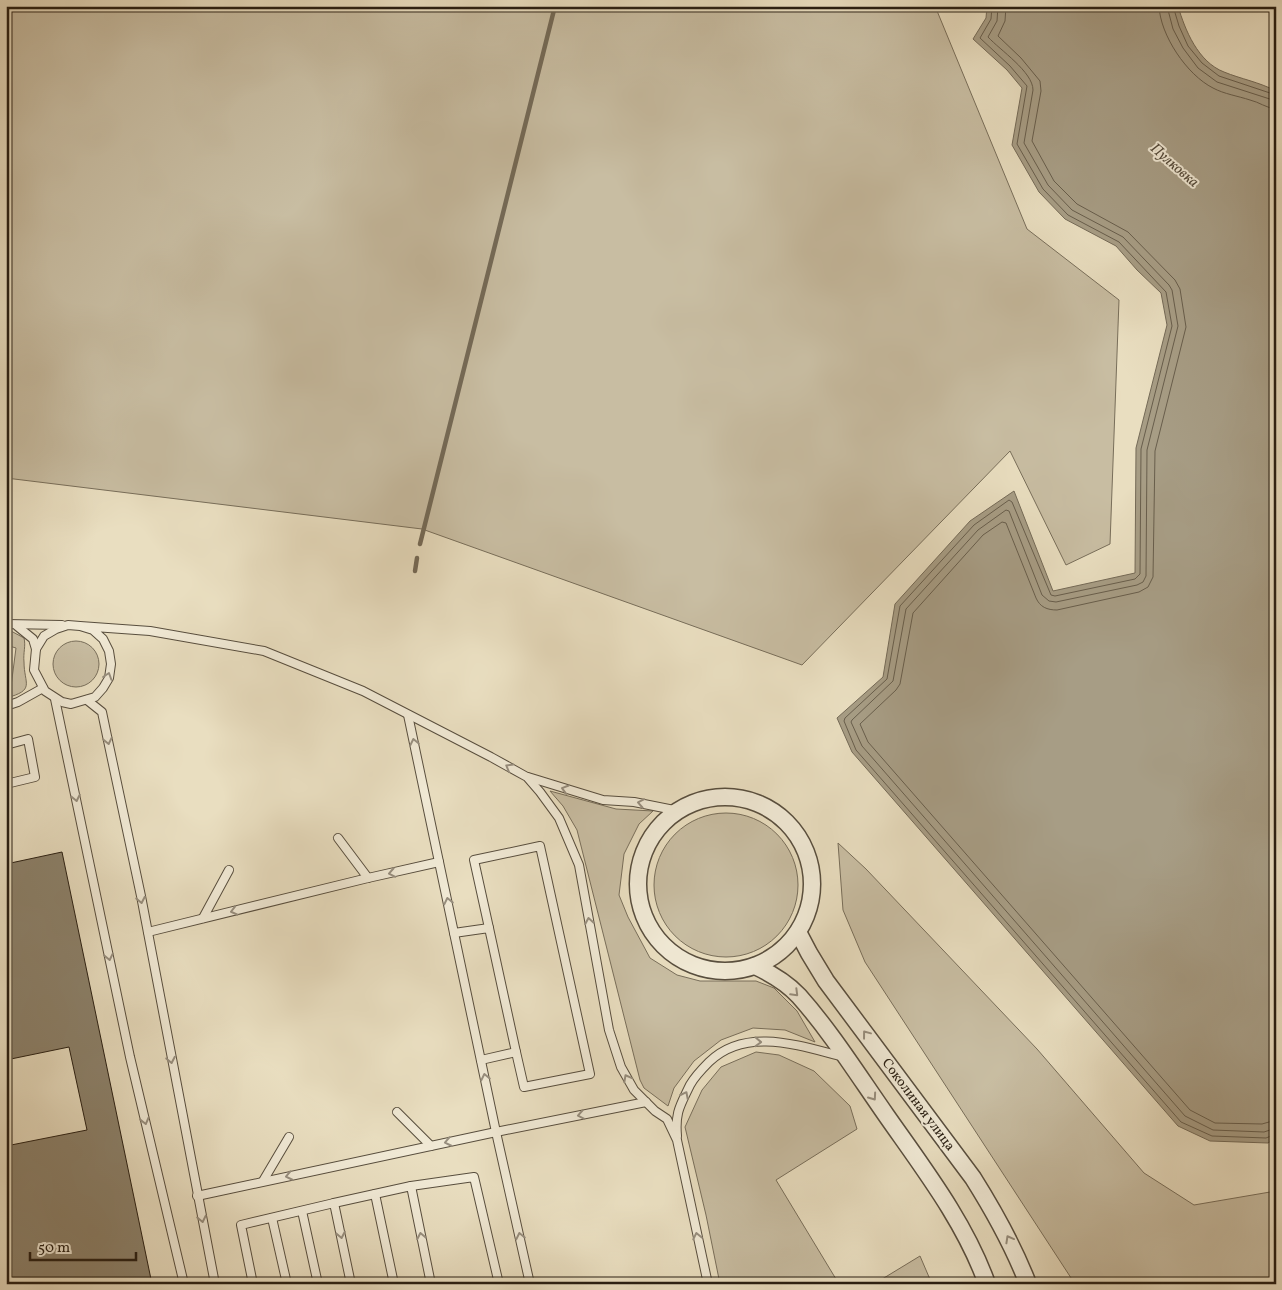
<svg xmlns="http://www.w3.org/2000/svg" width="1282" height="1290" font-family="Vollkorn,serif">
	<rect width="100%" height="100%" fill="#e9dec0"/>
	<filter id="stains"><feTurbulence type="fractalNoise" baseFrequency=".004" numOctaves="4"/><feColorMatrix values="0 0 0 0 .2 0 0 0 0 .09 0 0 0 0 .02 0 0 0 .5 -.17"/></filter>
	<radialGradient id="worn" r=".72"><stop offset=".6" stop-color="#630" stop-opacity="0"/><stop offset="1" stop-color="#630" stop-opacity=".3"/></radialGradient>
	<g fill="#c8bda2" stroke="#786e5a">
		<polygon points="6,6 935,6 1027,229 1119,300 1110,544 1066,565 1010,451 802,665 422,529 6,478"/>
		<path d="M6 631H11L24 638C26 646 23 653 24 662 24 684 36 690 6 698V695L10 694 16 648 6 645Z"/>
		<circle cx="76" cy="664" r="23"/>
		<polygon points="550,791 616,809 653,811 639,824 624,854 619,895 628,917 650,958 677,975 700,981 756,981 774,988 797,1011 815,1042 785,1030 753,1028 721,1040 694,1061 674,1088 668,1106 644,1088 640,1080 577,830 563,806"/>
		<circle cx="726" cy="885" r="72"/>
		<polygon points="838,843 866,869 1037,1049 1144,1173 1194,1205 1276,1191 1276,1284 1075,1284 865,962 843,910"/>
		<polygon points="756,1052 779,1055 814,1071 850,1106 857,1129 776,1180 839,1284 720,1284 706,1215 685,1127 702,1090 721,1067"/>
		<polygon points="920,1256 932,1284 874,1284"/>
	</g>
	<path fill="#a79d85" stroke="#746a57" d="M987 6H1178C1185 30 1198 62 1224 72 1241 79 1259 82 1276 91V1138L1268 1143 1210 1141 1178 1126 852 752 837 718 883 677 895 604 970 521 1014 491 1053 591 1135 573 1136 448 1167 325 1161 293 1137 270 1116 246 1065 219 1039 192 1012 145 1022 88 1007 70 973 39 986 18Z"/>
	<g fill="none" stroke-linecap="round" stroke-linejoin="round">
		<g stroke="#685e4c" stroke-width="1">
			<polyline points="992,6 991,19 980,38 1010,66 1027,86 1017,144 1043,189 1068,215 1119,242 1166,292 1172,326 1141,449 1140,574 1135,579 1055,596 1051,595 1012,502 1009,500 974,525 900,606 887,679 845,718 844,721 856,750 1181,1122 1212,1136 1266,1138 1276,1134"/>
			<path d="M998 6 997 21 988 37C1000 50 1033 72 1033 90L1024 143 1048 185 1072 210 1123 237 1169 285 1172 290 1178 326 1147 450 1146 576 1143 582 1137 585 1056 602 1049 601 1042 595 1009 511 1006 510 978 530 906 609 893 681 852 720 851 722 862 746 1185 1116 1213 1130 1264 1132 1276 1128"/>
			<path d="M1006 6 1005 21 998 36 1021 58 1040 81 1041 91 1032 141 1054 181 1077 204 1128 232 1175 280 1180 289 1186 327 1155 451 1153 577 1148 587 1139 592 1057 610C1047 610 1040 607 1036 598L1006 523 1002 522 983 535 913 613 900 684 896 690 860 724 868 742 1190 1110 1215 1123 1262 1124 1276 1120"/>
			<path d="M1159 6C1160 35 1187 75 1213 88 1224 94 1238 96 1250 100 1259 102 1266 108 1276 109"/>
			<polyline points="1167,6 1173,29 1183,48 1198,68 1217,82 1276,101"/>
			<polyline points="1173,6 1179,26 1188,46 1202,63 1219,76 1276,95"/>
		</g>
		<g stroke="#746a57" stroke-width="4.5">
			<polyline points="420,544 555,6"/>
			<polyline points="415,571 417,558"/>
		</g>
	</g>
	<polygon fill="#8c826c" stroke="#281e12" points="62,852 101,1039 152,1284 6,1284 6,1146 87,1130 69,1047 6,1060 6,864"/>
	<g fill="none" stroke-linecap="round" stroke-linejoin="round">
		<g stroke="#584e3e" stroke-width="10">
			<g id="service">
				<polyline points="6,624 62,625"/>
				<polyline points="17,626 33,639 36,649"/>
				<polyline points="80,626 93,630 103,639 109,651 111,664 109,678 103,688 95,697 71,704 62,702 45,691 34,670 36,649 44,636 56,629 68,625 80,626 150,631 264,651 363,691 491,757 527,777 540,792 559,818 579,865 609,1030 621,1067 634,1090 655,1111 667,1119 677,1140 708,1284"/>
				<polyline points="55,699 130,1057 184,1284"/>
				<polyline points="87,700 102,712 107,736 141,896 215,1284"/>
				<polyline points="6,706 18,702 43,688"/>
				<polyline points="408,715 496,1132 530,1284"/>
				<polyline points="6,745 28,739 35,777 6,784"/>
				<polyline points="528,777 603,800 634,802 679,811"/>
				<polyline points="338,838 368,878"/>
				<polyline points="203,918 229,870"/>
				<polyline points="489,928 474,860 540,846 590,1074 524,1087 516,1052"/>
				<polyline points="148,932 368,878 439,862"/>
				<polyline points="454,933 489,928 516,1052 481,1060"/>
				<polyline points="397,1112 431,1146"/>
				<path d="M677 1136C675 1112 680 1106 690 1085 695 1076 702 1069 709 1062 746 1026 800 1046 844 1057"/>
				<polyline points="263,1181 289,1137"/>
				<polyline points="411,1186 474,1177 499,1284"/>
				<polyline points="375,1194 394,1284"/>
				<polyline points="197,1196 496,1132 646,1102"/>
				<polyline points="302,1211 318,1284"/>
				<polyline points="272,1218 287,1284"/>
				<polyline points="253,1284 241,1225 334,1203"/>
				<polyline points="351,1284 334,1203 411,1186 431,1284"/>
			</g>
		</g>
		<g stroke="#584e3e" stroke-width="19">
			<g id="minor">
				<circle cx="725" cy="884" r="87"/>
				<path d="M798 932 809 953 826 981 973 1178C995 1213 1013 1245 1028 1284"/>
				<path d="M755 966C772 974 786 982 799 996 831 1032 858 1075 886 1115 923 1168 965 1222 987 1284"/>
			</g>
		</g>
		<use href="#service" stroke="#f1ead6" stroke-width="8"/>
		<use href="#minor" stroke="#f1ead6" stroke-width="16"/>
	</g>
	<defs><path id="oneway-chevron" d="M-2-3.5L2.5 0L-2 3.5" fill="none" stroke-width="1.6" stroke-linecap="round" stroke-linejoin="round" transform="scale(1.25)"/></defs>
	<g stroke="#978e7e">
		<use href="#oneway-chevron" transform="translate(108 676) rotate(-72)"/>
		<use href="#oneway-chevron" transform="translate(108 741) rotate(78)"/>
		<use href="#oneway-chevron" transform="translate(414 742) rotate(-102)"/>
		<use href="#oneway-chevron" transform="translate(509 767) rotate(-150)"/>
		<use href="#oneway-chevron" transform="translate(565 789) rotate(-163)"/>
		<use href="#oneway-chevron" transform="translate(76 798) rotate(78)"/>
		<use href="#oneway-chevron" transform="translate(641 803) rotate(-169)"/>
		<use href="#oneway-chevron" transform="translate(392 873) rotate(169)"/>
		<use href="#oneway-chevron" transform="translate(141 900) rotate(79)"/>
		<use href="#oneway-chevron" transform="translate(448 901) rotate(-102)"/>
		<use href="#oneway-chevron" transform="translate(234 911) rotate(166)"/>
		<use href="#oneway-chevron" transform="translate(589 921) rotate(-100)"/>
		<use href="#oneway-chevron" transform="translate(109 957) rotate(78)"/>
		<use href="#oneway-chevron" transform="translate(795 993) rotate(45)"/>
		<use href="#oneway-chevron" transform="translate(866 1034) rotate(-127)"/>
		<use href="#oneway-chevron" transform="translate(758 1042) rotate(2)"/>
		<use href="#oneway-chevron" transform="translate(171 1060) rotate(79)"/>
		<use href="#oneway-chevron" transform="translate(485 1077) rotate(-102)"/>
		<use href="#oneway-chevron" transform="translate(627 1078) rotate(-118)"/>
		<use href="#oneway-chevron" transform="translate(685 1095) rotate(-63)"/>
		<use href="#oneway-chevron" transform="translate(873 1097) rotate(55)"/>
		<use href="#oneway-chevron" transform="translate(581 1115) rotate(169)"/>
		<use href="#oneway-chevron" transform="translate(145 1121) rotate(76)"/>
		<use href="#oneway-chevron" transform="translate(448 1142) rotate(168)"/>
		<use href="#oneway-chevron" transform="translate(289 1176) rotate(168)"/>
		<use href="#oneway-chevron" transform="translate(202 1219) rotate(78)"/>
		<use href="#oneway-chevron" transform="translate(341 1235) rotate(79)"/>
		<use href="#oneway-chevron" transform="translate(421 1236) rotate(-101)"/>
		<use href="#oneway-chevron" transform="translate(520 1236) rotate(-102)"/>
		<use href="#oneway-chevron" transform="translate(697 1236) rotate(-102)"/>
		<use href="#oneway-chevron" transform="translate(1009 1239) rotate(-119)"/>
	</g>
	<g text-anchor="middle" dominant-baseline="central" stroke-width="4" stroke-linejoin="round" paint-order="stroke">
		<g font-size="14" fill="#281e12" stroke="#f1ead6">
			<text transform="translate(918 1105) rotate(53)">Соколиная улица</text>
		</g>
		<g font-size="15" font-style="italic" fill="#544a3a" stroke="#f1ead6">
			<text transform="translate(1174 166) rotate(41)">Пулковка</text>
		</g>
	</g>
	<rect width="1282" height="1290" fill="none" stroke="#e9dec0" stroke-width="25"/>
	<rect x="8" y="8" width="1267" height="1275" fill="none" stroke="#281e12" stroke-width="2.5"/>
	<rect x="12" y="12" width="1257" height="1265" fill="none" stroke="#281e12"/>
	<path d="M30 1252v8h106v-8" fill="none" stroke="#281e12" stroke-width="2.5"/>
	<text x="38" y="1252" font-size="15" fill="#281e12" stroke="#f1ead6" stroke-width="4" paint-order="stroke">50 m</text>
	<rect width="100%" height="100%" filter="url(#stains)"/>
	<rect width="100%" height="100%" fill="url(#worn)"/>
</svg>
